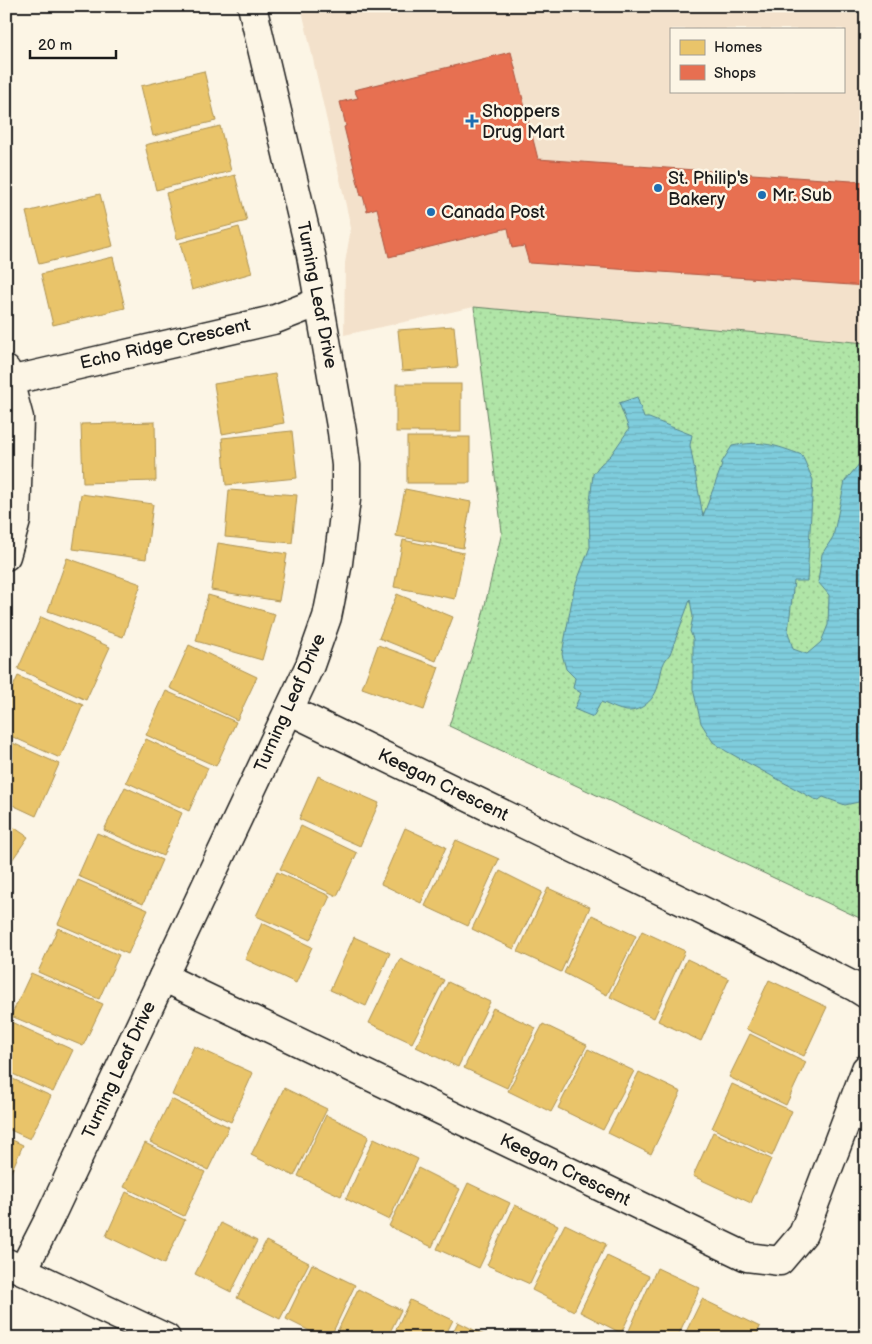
<svg xmlns="http://www.w3.org/2000/svg" width="872" height="1344" font-family="'Balsamiq Sans',sans-serif">
	<defs>
		<pattern id="grass-dots" width="8" height="8" patternUnits="userSpaceOnUse" patternTransform="scale(1.25)"><rect width="8" height="8" fill="#b0e5a7"/><path d="M2 2h.1M6 6h.1" fill="none" stroke="#97c48f" stroke-width="1.8" stroke-linecap="round"/></pattern>
		<pattern id="water-rules" width="6" height="5" patternUnits="userSpaceOnUse" patternTransform="scale(1.25)"><rect width="6" height="5" fill="#7fcddd"/><path d="M0 2.5h6" fill="none" stroke="#6dafbd"/></pattern>
	</defs>
	<rect width="100%" height="100%" fill="#fcf5e5"/>
	<filter id="ink" filterUnits="userSpaceOnUse"><feTurbulence type="fractalNoise" baseFrequency=".02" numOctaves="2"/><feDisplacementMap in="SourceGraphic" scale="10" xChannelSelector="R" yChannelSelector="G"/><feConvolveMatrix kernelMatrix="1 2 1 2 8 2 1 2 1" color-interpolation-filters="sRGB"/></filter>
	<g filter="url(#ink)">
		<path fill="#f3e1cb" fill-rule="evenodd" d="M301 6H866V343L474 307 344 335 345 263 351 228ZM671 29H843V91H671Z"/>
		<polygon fill="url(#grass-dots)" stroke="#668062" points="474,307 866,343 866,921 449,726 478,635 502,532"/>
		<path fill="url(#water-rules)" stroke="#578690" d="M637 397 644 418H649L692 435 690 445 703 516 721 468 722 462 732 446C762 440 775 445 802 455L813 480 807 581H794L788 632 793 649 807 654 821 642 828 625 829 595 818 582 822 554 833 537 845 481 866 456V799L863 801 845 805 823 797 819 800 814 799 726 751 713 742 701 723 693 689V639L690 631 693 617 690 600 670 654C660 665 662 673 658 686 655 699 641 712 627 711 618 710 609 705 601 702L593 717 574 709 581 693 573 688 575 678 566 669 562 654 574 589 590 547 589 511 593 474 600 465 611 455 629 429 619 403Z"/>
		<g fill="#e9c46a" stroke="#ac9253">
			<polygon points="204,71 216,121 153,136 141,86"/>
			<polygon points="220,126 231,171 156,190 145,145"/>
			<polygon points="235,175 247,221 177,239 166,193"/>
			<polygon points="100,194 113,246 39,264 26,212"/>
			<polygon points="239,227 252,273 192,290 180,243"/>
			<polygon points="113,257 125,308 53,325 41,274"/>
			<polygon points="454,326 458,367 402,371 398,330"/>
			<polygon points="275,374 284,423 222,434 214,384"/>
			<rect x="396" y="384" width="65" height="48"/>
			<polygon points="155,422 156,481 83,483 81,424"/>
			<polygon points="292,431 297,478 226,485 222,438"/>
			<rect x="407" y="437" width="63" height="46"/>
			<polygon points="405,489 471,502 463,548 396,536"/>
			<polygon points="229,490 297,495 292,543 225,537"/>
			<polygon points="81,494 153,504 146,559 73,549"/>
			<polygon points="403,540 464,553 455,599 394,587"/>
			<polygon points="218,543 287,554 279,601 211,590"/>
			<polygon points="67,558 141,584 123,637 48,611"/>
			<polygon points="397,594 453,617 436,661 379,638"/>
			<polygon points="208,595 275,614 262,660 196,641"/>
			<polygon points="41,617 110,647 86,700 18,669"/>
			<polygon points="189,645 257,677 237,720 170,688"/>
			<polygon points="378,645 439,667 424,710 362,688"/>
			<polygon points="18,676 83,705 60,758 6,734 6,702"/>
			<polygon points="166,691 236,722 216,766 146,735"/>
			<polygon points="146,739 208,768 189,811 126,782"/>
			<polygon points="6,740 59,764 36,816 6,802"/>
			<polygon points="318,776 379,803 360,846 299,819"/>
			<polygon points="125,787 182,813 163,856 104,830"/>
			<polygon points="6,822 28,837 6,869"/>
			<polygon points="301,826 357,853 337,896 280,869"/>
			<polygon points="405,828 446,847 421,903 381,884"/>
			<polygon points="97,833 162,860 143,904 78,876"/>
			<polygon points="456,840 499,859 468,926 425,906"/>
			<polygon points="500,871 542,892 514,949 472,929"/>
			<polygon points="277,872 330,896 310,940 256,916"/>
			<polygon points="78,880 148,910 128,954 58,924"/>
			<polygon points="548,888 590,907 561,972 518,952"/>
			<polygon points="592,915 636,936 607,995 564,973"/>
			<polygon points="262,923 312,947 296,983 245,959"/>
			<polygon points="58,928 119,955 99,999 38,972"/>
			<polygon points="642,931 685,951 654,1018 610,997"/>
			<polygon points="354,937 390,953 366,1006 330,990"/>
			<polygon points="400,959 444,980 412,1043 369,1023"/>
			<polygon points="687,959 729,979 701,1041 658,1021"/>
			<polygon points="31,973 103,1004 83,1046 11,1016"/>
			<polygon points="769,980 827,1007 804,1056 746,1029"/>
			<polygon points="448,982 490,1002 458,1067 416,1047"/>
			<polygon points="493,1008 536,1028 507,1088 464,1068"/>
			<polygon points="9,1021 73,1050 53,1092 6,1071 6,1027"/>
			<polygon points="543,1024 587,1045 551,1112 508,1091"/>
			<polygon points="750,1034 806,1062 786,1105 729,1077"/>
			<polygon points="194,1046 253,1073 231,1122 172,1095"/>
			<polygon points="588,1049 634,1071 603,1130 558,1108"/>
			<polygon points="639,1072 681,1092 651,1154 608,1133"/>
			<polygon points="6,1076 51,1096 30,1139 6,1128"/>
			<polygon points="732,1084 792,1111 772,1156 712,1128"/>
			<polygon points="284,1088 327,1109 294,1176 251,1155"/>
			<polygon points="171,1099 229,1127 208,1170 150,1142"/>
			<polygon points="326,1115 369,1136 341,1196 298,1176"/>
			<polygon points="713,1132 771,1159 751,1203 693,1176"/>
			<polygon points="6,1137 23,1145 7,1181 6,1181"/>
			<polygon points="374,1138 418,1159 389,1220 346,1199"/>
			<polygon points="145,1143 205,1172 184,1216 124,1187"/>
			<polygon points="418,1168 460,1189 432,1247 389,1226"/>
			<polygon points="468,1183 510,1203 479,1268 437,1249"/>
			<polygon points="126,1192 185,1220 164,1264 106,1236"/>
			<polygon points="515,1205 558,1225 530,1284 487,1265"/>
			<polygon points="221,1223 257,1241 231,1292 195,1274"/>
			<polygon points="565,1224 606,1244 574,1311 532,1290"/>
			<polygon points="266,1241 309,1263 280,1319 237,1298"/>
			<polygon points="607,1256 649,1276 621,1333 580,1312"/>
			<polygon points="312,1264 355,1285 330,1338 324,1338 286,1319"/>
			<polygon points="657,1268 700,1288 677,1338 632,1338 627,1335"/>
			<polygon points="358,1289 401,1310 387,1338 334,1338"/>
			<polygon points="702,1299 760,1327 755,1338 683,1338"/>
			<polygon points="410,1300 453,1320 444,1338 392,1338"/>
			<polygon points="458,1322 490,1338 450,1338"/>
		</g>
		<polygon fill="#e76f51" stroke="#aa5641" points="511,52 538,159 866,182 866,286 529,263 524,246 512,248 508,228 389,257 377,208 367,211 363,196 361,196 344,127 346,126 340,102 358,98 354,90"/>
		<g fill="none" stroke-linecap="round" stroke-linejoin="round">
			<g stroke="#1c1c1c" stroke-width="31">
				<g id="minor">
					<polyline points="6,370 19,418 16,521 6,556"/>
					<polyline points="9,381 273,320 319,302"/>
					<polyline points="289,710 769,943 855,987 866,994"/>
					<polyline points="163,977 747,1257 780,1261 803,1234 866,1069"/>
					<polyline points="7,1263 166,1338"/>
					<polyline points="23,1270 49,1219 310,665 327,617 338,563 346,499 346,465 342,432 311,255 252,6"/>
				</g>
			</g>
			<use href="#minor" stroke="#fcf5e5" stroke-width="28"/>
		</g>
	</g>
	<g fill="#1f6fb2" stroke="#fcf5e5" stroke-width="2">
		<path d="M469.5 113.5h5v5h5v5h-5v5h-5v-5h-5v-5h5z"/>
		<circle cx="658" cy="188" r="5"/>
		<circle cx="762" cy="195" r="5"/>
		<circle cx="431" cy="212" r="5"/>
	</g>
	<g text-anchor="middle" dominant-baseline="central" stroke-width="5" stroke-linejoin="round" paint-order="stroke">
		<g font-size="18" fill="#1c1c1c" stroke="#fcf5e5" text-anchor="start">
			<text x="482" y="111">Shoppers<tspan x="482" dy="21">Drug Mart</tspan></text>
			<text x="668" y="178">St. Philip's<tspan x="668" dy="21">Bakery</tspan></text>
			<text x="772" y="195">Mr. Sub</text>
			<text x="441" y="212">Canada Post</text>
		</g>
		<g font-size="18" fill="#1c1c1c" stroke="#fcf5e5">
			<text transform="translate(317 295) rotate(79)">Turning Leaf Drive</text>
			<text transform="translate(165 344) rotate(-13)">Echo Ridge Crescent</text>
			<text transform="translate(290 703) rotate(-66)">Turning Leaf Drive</text>
			<text transform="translate(443 785) rotate(26)">Keegan Crescent</text>
			<text transform="translate(119 1070) rotate(-65)">Turning Leaf Drive</text>
			<text transform="translate(565 1170) rotate(26)">Keegan Crescent</text>
		</g>
	</g>
	<rect width="872" height="1344" fill="none" stroke="#fcf5e5" stroke-width="25"/>
	<rect x="12" y="12" width="847" height="1319" fill="none" stroke="#1c1c1c" stroke-width="2" filter="url(#ink)"/>
	<rect x="670" y="28" width="175" height="65" fill="#fcf5e5" stroke="#a29e95"/>
	<rect x="680" y="40" width="25" height="15" fill="#e9c46a" stroke="#a29e95"/>
	<text x="714" y="52" font-size="15" fill="#1c1c1c">Homes</text>
	<rect x="680" y="65" width="25" height="15" fill="#e76f51" stroke="#a29e95"/>
	<text x="714" y="78" font-size="15" fill="#1c1c1c">Shops</text>
	<path d="M30 50v8h86v-8" fill="none" stroke="#1c1c1c" stroke-width="2.5"/>
	<text x="38" y="50" font-size="15" fill="#1c1c1c" stroke="#fcf5e5" stroke-width="4" paint-order="stroke">20 m</text>
</svg>
